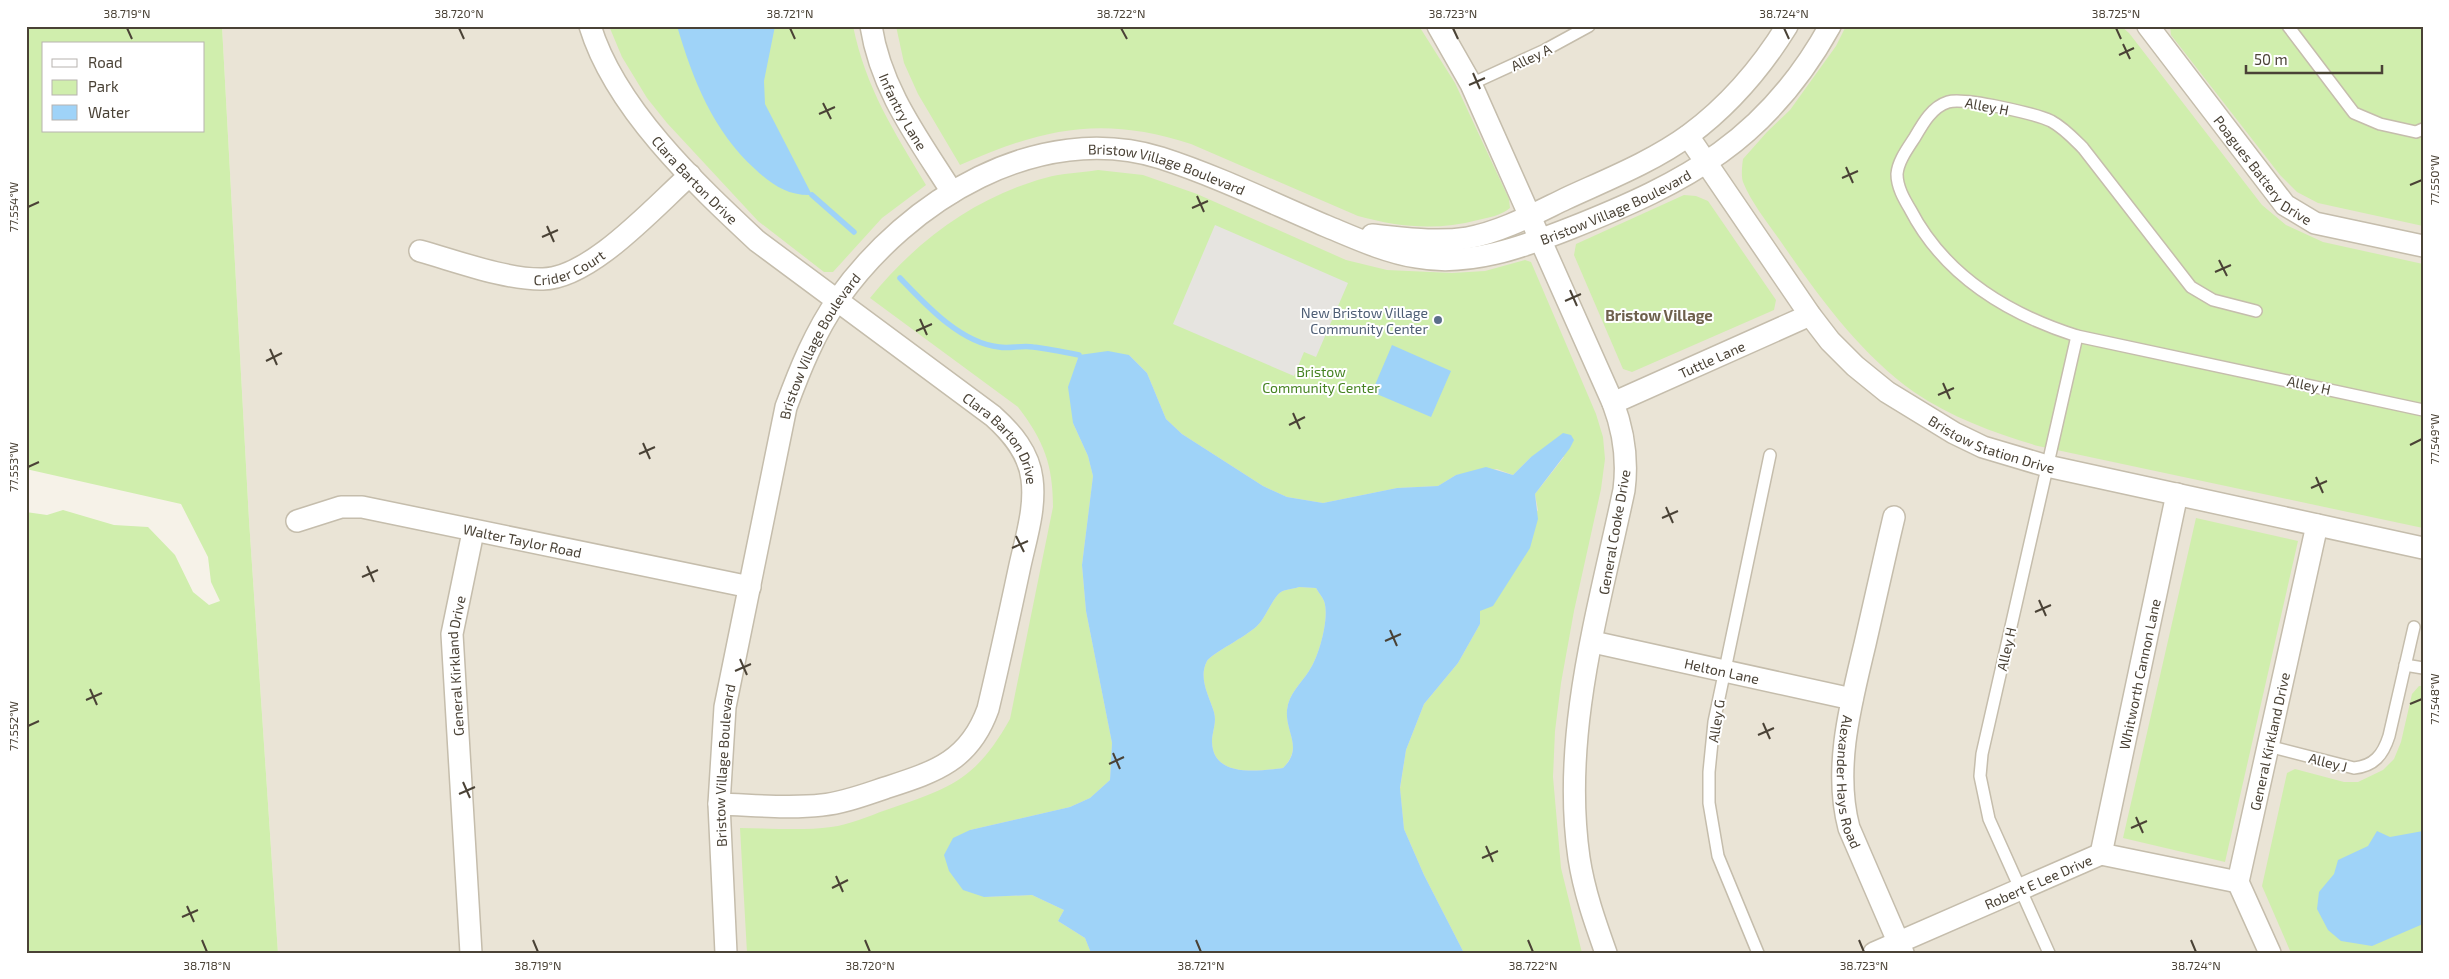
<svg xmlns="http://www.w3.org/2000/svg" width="2449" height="979" font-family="'Exo 2',sans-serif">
	<rect width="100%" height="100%" fill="#f6f2e8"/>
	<polygon fill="#eae4d6" points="222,26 2423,26 2423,953 278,953 249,520"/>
	<g fill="#d0eead" fill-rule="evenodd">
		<path d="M26 26H222L249 520 278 953H26V512L47 515 63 510 114 525 148 527 175 555 193 592 209 605 220 601 211 582 208 557 181 504 26 469ZM44 44H204V131H44Z"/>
		<path d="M609 26H853C866 89 894 131 926 185L882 218 833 272H824L758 221 667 123 647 98 622 57Z"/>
		<path d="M896 26H1419L1455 83 1509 199 1510 208C1500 216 1490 217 1478 220 1436 231 1398 227 1358 216L1191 144C1103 115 1043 128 960 165L918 94 904 63Z"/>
		<path d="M1846 26H2121L2129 33 2262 205 2286 225 2323 242 2423 264V528L2038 446C1995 433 1952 418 1914 392 1859 353 1817 294 1779 239 1767 222 1751 202 1743 182 1741 176 1742 166 1743 159L1767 132 1790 110 1836 46Z"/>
		<polygon points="2170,26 2423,26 2423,226 2318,203 2297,192 2280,175 2171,35"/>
		<path d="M1098 170 1143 175 1197 194 1346 260 1387 270 1452 273 1485 271 1525 260 1531 262 1596 414 1603 437 1605 459 1601 489 1574 611 1561 683 1555 731 1553 777 1561 868 1582 953H1464L1424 875 1404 829 1400 789 1406 750 1424 704 1458 663 1480 624V611L1538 510 1535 494 1564 457H1531L1513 475 1497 469 1456 475 1438 486 1397 488 1323 503 1287 497 1263 486 1182 434 1166 419 1147 373 1129 355H1079L1074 371 1073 423 1088 456 1093 476 1082 565 1086 611 1112 743 1110 780 1090 798 1070 807 970 830 984 897 1032 895 1064 910 1058 921 1085 938 1091 953H747L740 828C770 828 802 831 831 827 849 825 869 816 886 810 950 788 975 781 1010 719L1053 507C1053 465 1044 441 1018 407L870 298C915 242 975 197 1045 178 1062 173 1081 173 1098 170Z"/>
		<polygon points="1684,195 1696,196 1708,201 1776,300 1774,310 1632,372 1623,369 1574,255 1576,244"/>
		<polygon points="2196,518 2298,541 2225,862 2123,838"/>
		<path d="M1299 587 1316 588C1318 592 1322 596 1324 601 1330 617 1319 657 1309 671 1300 685 1289 693 1287 710 1285 733 1304 746 1283 768 1259 771 1213 778 1212 742 1212 731 1217 724 1214 712 1209 696 1198 678 1207 661 1211 654 1247 636 1257 626 1265 619 1273 597 1281 592 1286 589 1293 589 1299 587Z"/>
		<polygon points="2419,686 2423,686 2423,953 2291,953 2262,886 2287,773 2295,769 2344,782 2358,782 2383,770 2394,759 2401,742 2412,694"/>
	</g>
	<polygon fill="#e6e4e0" points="1215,225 1348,283 1316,357 1304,352 1294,376 1173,324"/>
	<g fill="#9fd3f8" fill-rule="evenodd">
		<path d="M677 26H775L764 81 765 104 812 195C788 196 772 185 755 169 713 131 693 80 677 26Z"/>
		<polygon points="1392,345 1451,371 1431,417 1372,392"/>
		<path d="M1108 351 1129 355 1147 373 1166 419 1182 434 1263 486 1287 497 1323 503 1397 488 1438 486 1456 475 1486 467 1513 475 1531 457 1563 433 1571 435 1574 440 1570 448 1535 494 1538 519 1530 548 1493 606 1480 611V624L1458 663 1424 704 1406 750 1400 788 1404 829 1424 875 1464 953H1091L1085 938 1058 921 1064 910 1032 895 984 897 963 890 949 871 944 855 953 838 970 830 1070 807 1090 798 1110 780 1112 743 1086 611 1082 565 1093 476 1088 456 1073 423 1068 387 1079 355ZM1299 587 1316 588C1318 592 1322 596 1324 601 1330 617 1319 657 1309 671 1300 685 1289 693 1287 710 1285 733 1304 747 1283 768 1259 771 1213 778 1212 742 1212 731 1217 724 1214 712 1209 696 1198 678 1207 661 1211 654 1247 636 1257 626 1265 619 1273 597 1281 592 1286 589 1293 589 1299 587Z"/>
		<polygon points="2377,831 2390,837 2423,831 2423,924 2372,946 2341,941 2328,930 2317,909 2319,892 2334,874 2338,860 2368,846"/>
	</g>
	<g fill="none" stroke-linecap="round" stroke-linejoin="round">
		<g stroke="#9fd3f8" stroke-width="5.5">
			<polyline points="812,195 854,232"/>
			<path d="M900 278C925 304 960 343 999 347 1010 349 1022 345 1033 347 1049 349 1064 352 1079 355"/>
		</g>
		<g stroke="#c5bdac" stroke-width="14">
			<g id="service">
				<polyline points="2288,26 2354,113 2380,124 2416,132 2423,129"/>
				<polyline points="1471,84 1545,50 1589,26"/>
				<path d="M2256 311 2213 300 2191 287 2083 148C2073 138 2064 128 2051 121 2036 114 1964 97 1948 102 1932 107 1923 123 1915 137 1908 148 1898 161 1897 174 1897 187 1904 199 1910 209 1944 275 2008 314 2077 336L2423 410"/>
				<polyline points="2405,665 2423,668"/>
				<path d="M2268 746 2354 768C2374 766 2383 755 2389 736L2414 627"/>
				<polyline points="1758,953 1718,856 1709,803 1709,772 1714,722 1770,455"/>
				<polyline points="2049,953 1989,819 1980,776 1982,754 2077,336"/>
			</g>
		</g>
		<g stroke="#c5bdac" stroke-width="24">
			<g id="minor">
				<path id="s1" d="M590 26C615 108 695 183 757 241L993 416C1012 433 1029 453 1032 479 1036 509 1025 541 1019 570 1009 617 999 663 988 709 969 762 934 772 885 788 864 795 843 803 822 805 788 809 753 805 719 804"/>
				<path id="s2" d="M871 26C881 90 918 138 952 192"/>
				<path d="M1438 26 1471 84 1613 403C1624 432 1628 459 1624 490 1599 609 1561 734 1579 858 1584 891 1595 922 1606 953"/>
				<path id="s3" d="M2148 26 2285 205 2315 223 2423 246"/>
				<path id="s4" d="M1688 136 1810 315 1830 341 1855 366 1887 392 1954 433 1983 447 2047 466 2423 548"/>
				<path d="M1372 235C1404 238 1435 243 1467 238 1501 232 1534 214 1565 199 1606 180 1652 162 1689 135 1728 106 1761 68 1787 26"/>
				<path id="s5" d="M420 251C456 261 507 280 543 279 591 278 654 207 690 175"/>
				<path id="s6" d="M1613 403 1810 315"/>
				<path id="s7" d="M1894 517C1884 559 1875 601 1865 644 1851 703 1833 768 1849 828L1903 953"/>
				<path id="s8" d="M297 521 341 507H362L750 587"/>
				<path id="s9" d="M1593 642 1852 699"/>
				<path id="s10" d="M2101 854 2177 494"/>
				<path id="s11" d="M471 953 452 634 473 532"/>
				<path id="s12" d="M726 953 719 804 725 707 786 407C800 369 815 332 838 299 908 200 1038 120 1161 158 1217 176 1272 203 1326 226 1355 238 1385 252 1416 257 1469 267 1523 247 1571 228 1687 182 1767 140 1830 26"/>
				<path id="s13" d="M1874 953 2101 854 2238 882"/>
				<path id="s14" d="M2270 953 2238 882 2317 525"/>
			</g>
		</g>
		<use href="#service" stroke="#fff" stroke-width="11"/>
		<use href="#minor" stroke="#fff" stroke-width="21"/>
	</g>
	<path fill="none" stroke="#4a4236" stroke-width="2" d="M127 28 132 39M459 28 464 39M790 28 795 39M1121 28 1127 39M1453 28 1458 39M1784 28 1789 39M2116 28 2121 39M2123 44 2130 59M2119 55 2134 48M1473 73 1480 89M1469 85 1485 78M823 103 831 119M819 114 835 107M1846 167 1853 183M1842 178 1858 171M2410 185 2422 180M1197 196 1204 212M28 207 39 202M1192 208 1208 201M547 226 554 242M542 237 558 230M2219 260 2227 276M2215 272 2231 265M1570 290 1577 306M1565 301 1581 294M920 319 927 335M916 331 932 324M270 349 277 365M266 361 282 353M1943 383 1950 399M1938 395 1954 388M1293 413 1300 429M1289 425 1305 417M643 443 650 459M2410 445 2422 439M639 454 655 447M28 467 39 462M2316 477 2323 493M2311 488 2327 481M1666 507 1673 523M1662 518 1678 511M1016 536 1024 552M1012 548 1028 541M367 566 374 582M362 577 378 570M2039 600 2046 616M2035 612 2051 605M1390 630 1397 646M1385 641 1401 634M740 659 747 675M735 671 751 664M90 689 97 705M86 700 102 693M2410 704 2422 699M1763 723 1770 739M28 726 39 721M1758 735 1774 728M1113 753 1120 769M1109 764 1124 757M463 782 470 798M459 794 475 787M2136 817 2143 833M2131 828 2147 821M1486 846 1493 862M1482 858 1498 851M836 876 843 892M832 888 848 880M187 906 194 922M182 917 198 910M202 940 207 952M533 940 538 952M865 940 870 952M1196 940 1201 952M1528 940 1533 952M1859 940 1864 952M2191 940 2196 952"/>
	<circle fill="#5c6f8a" stroke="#fff" stroke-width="2" cx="1438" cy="320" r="5"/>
	<g text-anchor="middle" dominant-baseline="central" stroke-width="4" stroke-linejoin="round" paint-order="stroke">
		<g font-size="14" fill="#4a4236" stroke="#fff">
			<text transform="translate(1531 57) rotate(-26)">Alley A</text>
			<text transform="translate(1987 106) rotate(11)">Alley H</text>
			<text stroke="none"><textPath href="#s2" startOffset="92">Infantry Lane</textPath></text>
			<text stroke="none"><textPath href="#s3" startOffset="185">Poagues Battery Drive</textPath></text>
			<text stroke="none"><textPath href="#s12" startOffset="1056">Bristow Village Boulevard</textPath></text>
			<text stroke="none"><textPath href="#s1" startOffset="188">Clara Barton Drive</textPath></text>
			<text stroke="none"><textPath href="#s12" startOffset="1531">Bristow Village Boulevard</textPath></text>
			<text stroke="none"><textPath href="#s5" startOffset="155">Crider Court</textPath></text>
			<text stroke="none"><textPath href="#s12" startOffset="622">Bristow Village Boulevard</textPath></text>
			<text stroke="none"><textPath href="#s6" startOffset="108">Tuttle Lane</textPath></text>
			<text transform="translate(2309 385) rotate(12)">Alley H</text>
			<text stroke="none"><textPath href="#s1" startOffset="592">Clara Barton Drive</textPath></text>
			<text stroke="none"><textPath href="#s4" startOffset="444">Bristow Station Drive</textPath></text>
			<text transform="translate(1614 532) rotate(-80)">General Cooke Drive</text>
			<text stroke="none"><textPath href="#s8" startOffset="231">Walter Taylor Road</textPath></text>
			<text transform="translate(2006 649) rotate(-77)">Alley H</text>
			<text stroke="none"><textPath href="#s11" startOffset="288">General Kirkland Drive</textPath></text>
			<text stroke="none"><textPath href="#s9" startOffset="132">Helton Lane</textPath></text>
			<text stroke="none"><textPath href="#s10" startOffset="184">Whitworth Cannon Lane</textPath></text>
			<text transform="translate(1716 721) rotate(-81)">Alley G</text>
			<text stroke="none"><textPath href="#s14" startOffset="222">General Kirkland Drive</textPath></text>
			<text transform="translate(2328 762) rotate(14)">Alley J</text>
			<text stroke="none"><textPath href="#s12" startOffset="188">Bristow Village Boulevard</textPath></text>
			<text stroke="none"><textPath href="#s7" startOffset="271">Alexander Hays Road</textPath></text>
			<text stroke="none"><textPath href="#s13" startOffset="179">Robert E Lee Drive</textPath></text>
		</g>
		<g font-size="14" fill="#4e5e75" stroke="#fff" text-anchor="end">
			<text x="1428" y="312">New Bristow Village<tspan x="1428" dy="16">Community Center</tspan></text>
		</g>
		<g font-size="14" fill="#468322" stroke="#fff">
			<text x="1321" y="371">Bristow<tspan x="1321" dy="16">Community Center</tspan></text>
		</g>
		<g font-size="15" font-weight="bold" fill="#6e604c" stroke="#fff">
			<text x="1659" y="315">Bristow Village</text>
		</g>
	</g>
	<rect width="2449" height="979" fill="none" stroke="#ffffff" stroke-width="55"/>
	<rect x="42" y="42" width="162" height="90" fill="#ffffff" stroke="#b7b3af"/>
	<rect x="52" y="59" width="25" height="8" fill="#ffffff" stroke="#b7b3af"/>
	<text x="88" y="68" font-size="15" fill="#4a4236">Road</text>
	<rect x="52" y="80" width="25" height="15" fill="#d0eead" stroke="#b7b3af"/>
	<text x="88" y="92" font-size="15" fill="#4a4236">Park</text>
	<rect x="52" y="105" width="25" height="15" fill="#9fd3f8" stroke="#b7b3af"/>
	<text x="88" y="118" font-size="15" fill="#4a4236">Water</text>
	<path d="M2246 65v8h136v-8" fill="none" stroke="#4a4236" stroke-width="2.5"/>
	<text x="2254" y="65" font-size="15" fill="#4a4236" stroke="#ffffff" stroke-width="4" paint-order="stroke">50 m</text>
	<rect x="28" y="28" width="2394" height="924" fill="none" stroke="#4a4236" stroke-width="2"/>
	<g font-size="12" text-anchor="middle" fill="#4a4236">
		<text x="127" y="18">38.719°N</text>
		<text x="459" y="18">38.720°N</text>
		<text x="790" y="18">38.721°N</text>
		<text x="1121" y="18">38.722°N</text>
		<text x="1453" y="18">38.723°N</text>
		<text x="1784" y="18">38.724°N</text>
		<text x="2116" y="18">38.725°N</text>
		<text transform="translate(2435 180) rotate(-90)" y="4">77.550°W</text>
		<text transform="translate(14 207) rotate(-90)" y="4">77.554°W</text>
		<text transform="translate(2435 439) rotate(-90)" y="4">77.549°W</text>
		<text transform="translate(14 467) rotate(-90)" y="4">77.553°W</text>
		<text transform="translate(2435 699) rotate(-90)" y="4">77.548°W</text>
		<text transform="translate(14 726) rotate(-90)" y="4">77.552°W</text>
		<text x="207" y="970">38.718°N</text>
		<text x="538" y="970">38.719°N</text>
		<text x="870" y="970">38.720°N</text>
		<text x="1201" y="970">38.721°N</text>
		<text x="1533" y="970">38.722°N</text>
		<text x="1864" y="970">38.723°N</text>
		<text x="2196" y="970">38.724°N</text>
	</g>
</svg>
